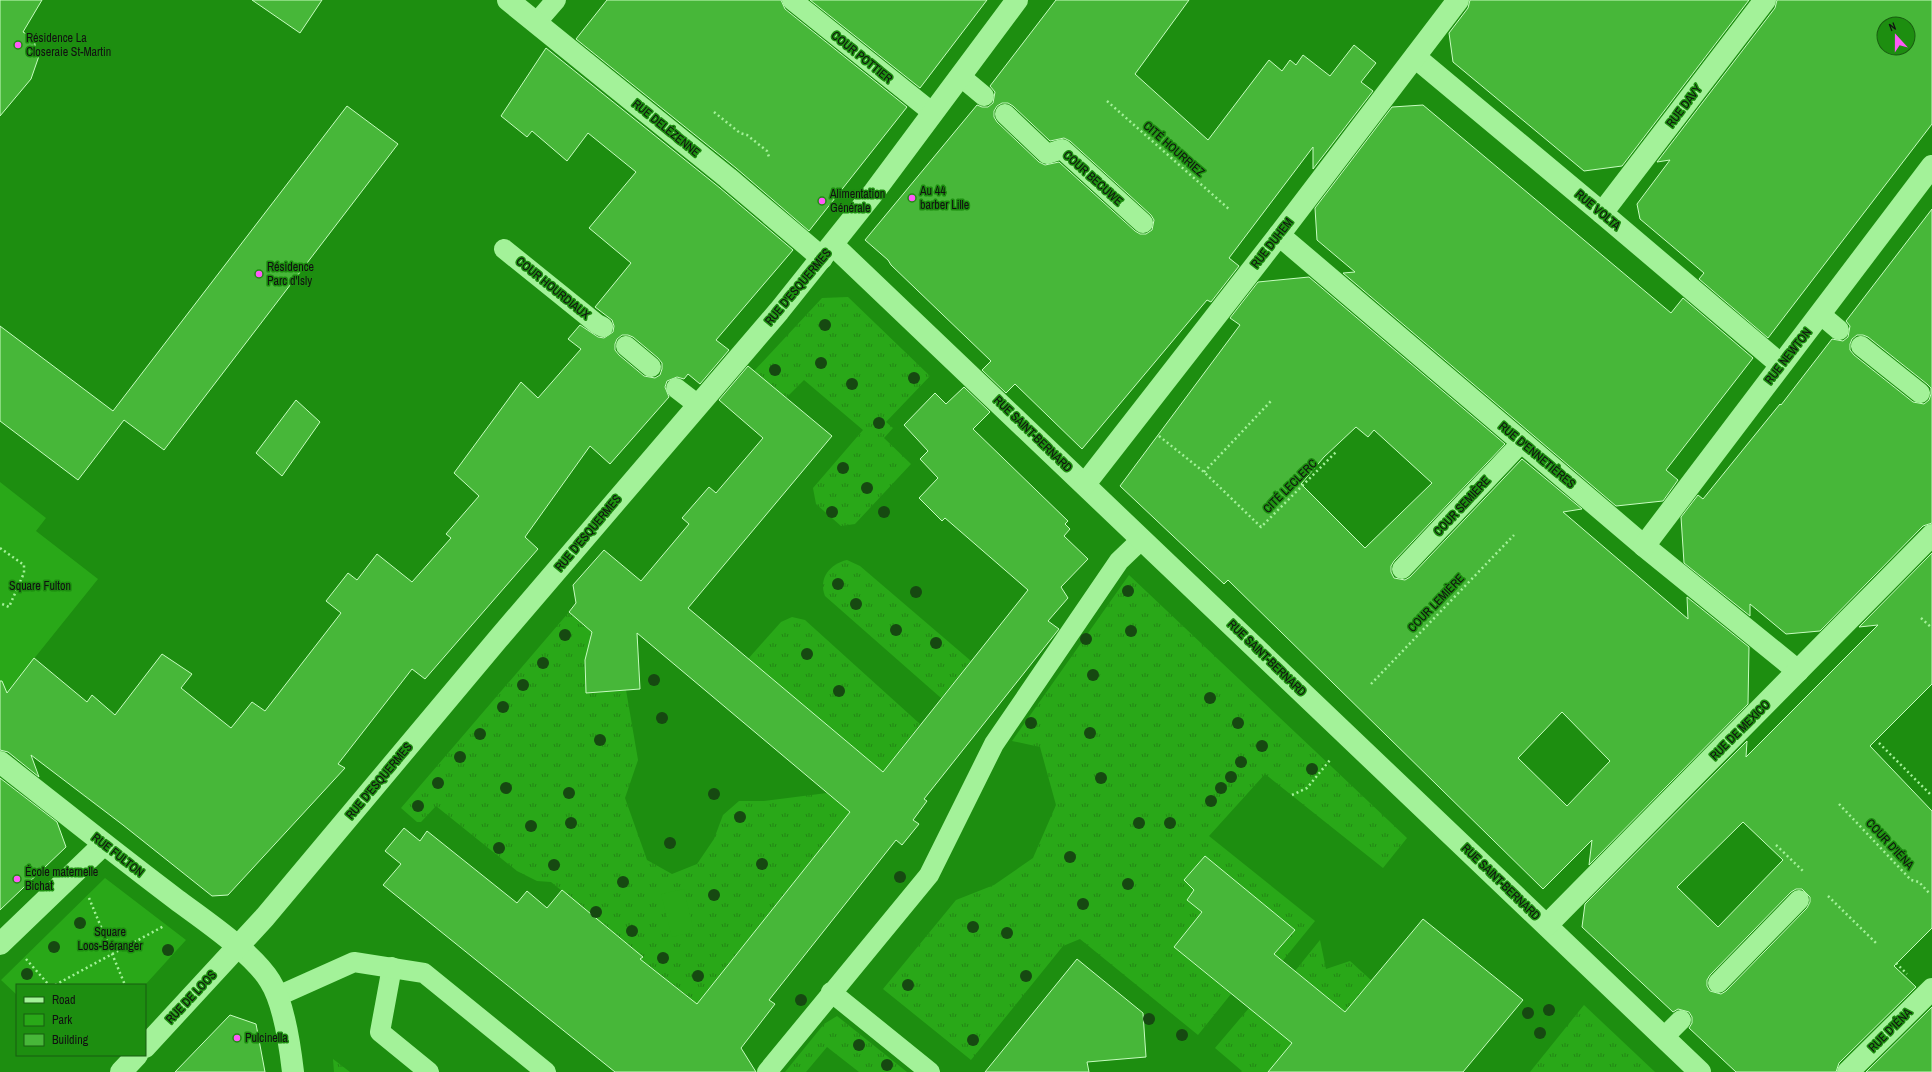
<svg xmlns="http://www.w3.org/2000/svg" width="1932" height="1072" font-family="'Archivo Narrow',sans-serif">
	<defs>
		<pattern id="grass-tufts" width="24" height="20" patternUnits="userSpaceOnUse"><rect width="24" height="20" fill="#29a818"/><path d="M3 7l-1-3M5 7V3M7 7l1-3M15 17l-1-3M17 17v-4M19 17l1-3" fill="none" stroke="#228714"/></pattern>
	</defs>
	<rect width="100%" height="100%" fill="#1d8e10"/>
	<g fill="url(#grass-tufts)">
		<polygon points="848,297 930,376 886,422 893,428 884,438 911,464 855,524 841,526 816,504 813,488 863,430 804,380 786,398 754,371 822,298"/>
		<path d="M847 560 860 566 971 661 941 698 825 596C818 578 830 564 847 560Z"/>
		<polygon points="1129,575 1407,838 1383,868 1265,774 1209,836 1315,921 1271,975 1263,968 1295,930 1205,856 1184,880 1194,890 1187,900 1202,912 1174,947 1231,994 1198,1035 1080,939 1063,946 971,1060 883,989 956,900 994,885 1033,858 1056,805 1040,747 1012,741"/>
		<path d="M569 612 593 633C586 652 582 672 587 693L626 690 638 760 625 798 647 860 672 874 697 864 714 839 723 815 739 801H764L827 793 850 812 693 1009 688 996 640 959 642 956 551 882 537 881 517 871 436 806 421 822H417L401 808Z"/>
		<polygon points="792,617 805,620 920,724 883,772 748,659 781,622"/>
		<polygon points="1320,940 1326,969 1350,961 1372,981 1360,1024 1295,971"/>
		<polygon points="1584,1005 1655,1072 1530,1072"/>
		<polygon points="1249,1008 1264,1020 1294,1040 1277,1062 1289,1072 1241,1072 1242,1071 1215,1048"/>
		<polygon points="837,1016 907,1072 859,1072 827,1047 806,1072 785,1072 824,1024"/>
		<polygon points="333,1059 350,1072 334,1072"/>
	</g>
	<g fill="#29a818">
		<polygon points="0,482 46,518 36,531 98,579 0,701"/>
		<polygon points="105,878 186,940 145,985 17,985 17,995 1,980"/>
		<polygon points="684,889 694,932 672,937 661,894"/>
	</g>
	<g fill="#47b739" stroke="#c7fdc0" fill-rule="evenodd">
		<polygon points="0,0 42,0 23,32 35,39 35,50 40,53 31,79 0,116"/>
		<polygon points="252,0 322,0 300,33"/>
		<polygon points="607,0 781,0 785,9 907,107 809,231 736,168 576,39"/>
		<polygon points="810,0 987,0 920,88"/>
		<path d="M1056 0H1189L1135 74 1208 140 1269 60 1282 71 1290 60 1296 65 1303 55 1330 76 1354 45 1376 63 1361 82 1373 91 1313 169V147L1229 258 1239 266 1211 302 1207 300 1082 449 1015 384 1006 393 982 370 991 361 891 265 888 260 865 240 977 105 982 107H988L993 103 995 92 990 86ZM1002 103H1008L1013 106 1050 141 1064 138 1070 141 1151 215 1154 220 1152 230 1146 234H1140L1135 231 1059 162 1045 165 1039 162 997 122 994 117V111L997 106Z"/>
		<polygon points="1470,0 1749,0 1622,166 1584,171 1453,62 1449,33 1468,8"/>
		<path d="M1777 0H1932V124L1768 338 1699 279 1704 273 1640 219 1637 204 1670 160 1657 162 1775 8ZM1884 24H1908V48H1884Z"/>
		<path d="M546 48 720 188 793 250 716 340 729 350 700 384 688 374 684 379 677 377 667 381 665 387 669 397 610 464 590 446 525 537 538 549 425 679 412 669 338 764 345 768 228 895 212 896 123 825 31 755 39 777 8 752 0 750V681H2L7 693 34 658 87 702 92 695 115 715 162 654 192 674 181 688 231 728 252 702 265 711 341 613 326 601 348 573 357 580 377 554 412 582 451 538 446 534 479 496 454 473 521 382 538 398 581 349 568 339 580 325 598 337 604 338 613 332 614 326 612 320 595 307 631 263 589 228 636 172 588 133 567 161 532 131 527 137 501 116ZM622 335H628L633 337 658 358 662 363V369L660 375 655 378 644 376 619 355 615 350V344L617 339Z"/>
		<polygon points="1423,105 1671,313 1683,298 1753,358 1666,470 1678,480 1663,501 1616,506 1343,273 1355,272 1317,240 1315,208 1392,107"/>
		<polygon points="347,106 398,144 164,450 124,420 78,480 0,421 0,326 113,411"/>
		<path d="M1932 209V523L1923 526 1820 631 1786 634 1750 604V616L1684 563 1681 517 1698 495 1703 499 1780 404 1781 405 1832 339 1843 341 1848 337 1850 326 1846 321ZM1857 335H1863L1868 337 1927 384 1931 388V394L1929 400 1924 404 1913 402 1854 355 1850 350V344L1852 339Z"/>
		<path d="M1309 277 1505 444 1394 561 1391 566V572L1394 578 1405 580 1410 577 1522 459 1582 509 1563 512 1688 619 1687 597 1749 647 1748 704 1589 865 1592 840 1543 889 1228 580 1224 584 1120 486 1240 325 1230 318 1258 282ZM1356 427 1368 437 1374 430 1432 483 1365 548 1301 484 1324 457ZM1562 712 1610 761 1567 806 1518 758Z"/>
		<polygon points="748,366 832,436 688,608 883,772 1028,590 945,518 942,521 919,498 938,478 920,459 928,451 904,425 935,393 946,404 964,387 990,412 973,429 1068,521 1065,524 1070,529 1064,536 1088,559 1061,587 1068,598 1048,621 1059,629 924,799 927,801 913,820 919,824 902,845 896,840 769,1000 775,1004 741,1048 756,1072 615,1072 383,885 401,864 385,851 404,828 420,841 427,831 517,903 527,891 547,908 562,890 643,957 640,959 697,1004 850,812 637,633 640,689 586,693 585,660 592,632 569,612 576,603 573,585 604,550 641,581 689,524 682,518 709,487 716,493 763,438 719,400"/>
		<polygon points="296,400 320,422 282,476 256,453"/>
		<path d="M1932 553V684L1870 746 1932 811V928L1894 966 1916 987 1839 1063 1836 1072H1736L1689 1028 1692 1023V1017L1689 1012 1678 1009 1673 1012 1582 927 1585 904 1747 741 1746 757 1878 625 1859 627ZM1743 822 1783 860 1718 927 1677 887ZM1796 889H1802L1810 897V902L1807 908 1726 991 1721 994 1710 991 1707 986V980L1710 975 1791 892Z"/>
		<polygon points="0,778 57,822 66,847 0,910"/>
		<polygon points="1205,856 1295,930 1274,954 1345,1012 1423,919 1523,1000 1463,1072 1268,1072 1292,1043 1174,947 1202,912 1187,900 1194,890 1184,880"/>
		<polygon points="1077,959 1143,1013 1146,1057 1087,1062 1089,1072 985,1072"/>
		<polygon points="1932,1007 1932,1072 1866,1072"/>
		<polygon points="230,1015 256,1024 265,1072 175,1072"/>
	</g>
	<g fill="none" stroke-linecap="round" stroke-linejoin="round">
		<g stroke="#a3f299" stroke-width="2.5" stroke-dasharray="2 3" stroke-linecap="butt">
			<polyline points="1107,101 1230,210"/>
			<polyline points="714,112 740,133 747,135 767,151 769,157"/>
			<polyline points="1159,436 1204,472 1261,527 1336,452"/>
			<polyline points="1204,472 1271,401"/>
			<polyline points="0,548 24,565 24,573 9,607 0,603"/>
			<polyline points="1921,618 1932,628"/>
			<polyline points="1371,684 1514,535"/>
			<polyline points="1879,743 1932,796"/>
			<polyline points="1292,795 1307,788 1330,760"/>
			<polyline points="1839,804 1911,880 1919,882 1929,893"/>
			<polyline points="1776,845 1803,871"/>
			<polyline points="1828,896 1876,943"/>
			<polyline points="89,898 125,985"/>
			<polyline points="26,959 49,985"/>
			<polyline points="1896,963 1907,974"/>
			<polyline points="55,985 164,926"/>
		</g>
		<g stroke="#a3f299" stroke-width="20">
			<polyline points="792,0 933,113"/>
			<polyline points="536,23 556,0"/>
			<polyline points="960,76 984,96"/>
			<polyline points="1005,114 1047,154 1062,149 1143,223"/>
			<polyline points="504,249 597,324 603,327"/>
			<polyline points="1820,314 1839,330"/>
			<polyline points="626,346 651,367"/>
			<polyline points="1861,346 1920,393"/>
			<polyline points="676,388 698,405"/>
			<polyline points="1402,569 1522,442"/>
			<polyline points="392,967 380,1032 429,1072"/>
			<polyline points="1718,983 1799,900"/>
			<polyline points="831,992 930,1072"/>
			<polyline points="278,996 354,962 424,973 546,1072"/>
			<polyline points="1664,1037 1681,1020"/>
			<polyline points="767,1072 929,875 994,744 1119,561 1142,539"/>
		</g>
		<g stroke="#a3f299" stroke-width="22">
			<polyline points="508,0 728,178 822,258"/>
			<polyline points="1415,57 1602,213 1780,364"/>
			<polyline points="1602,213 1765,0"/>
			<polyline points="1279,235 1644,546 1798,671"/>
			<polyline points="833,245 1700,1072"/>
			<polyline points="1085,484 1279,235 1458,0"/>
			<polyline points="1644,546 1932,166"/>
			<path d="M0 762C59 808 117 855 177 900 204 920 253 953 270 981 284 1003 290 1046 293 1072"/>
			<polyline points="1547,925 1932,535"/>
			<polyline points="0,944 104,844"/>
			<polyline points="145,1047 265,917 498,639 779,311 874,192 1017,0"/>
			<polyline points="121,1072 137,1055"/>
			<polyline points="1848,1072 1932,989"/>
		</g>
	</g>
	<g fill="#164911">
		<circle cx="825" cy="325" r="6"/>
		<circle cx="821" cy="363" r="6"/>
		<circle cx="775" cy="370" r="6"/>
		<circle cx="914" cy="378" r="6"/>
		<circle cx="852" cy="384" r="6"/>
		<circle cx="879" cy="423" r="6"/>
		<circle cx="843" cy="468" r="6"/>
		<circle cx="867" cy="488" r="6"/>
		<circle cx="832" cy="512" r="6"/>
		<circle cx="884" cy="512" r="6"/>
		<circle cx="838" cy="584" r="6"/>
		<circle cx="1128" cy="591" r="6"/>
		<circle cx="916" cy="592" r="6"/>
		<circle cx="856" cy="604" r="6"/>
		<circle cx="896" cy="630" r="6"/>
		<circle cx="1131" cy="631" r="6"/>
		<circle cx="565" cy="635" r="6"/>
		<circle cx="1086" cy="639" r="6"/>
		<circle cx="936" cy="643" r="6"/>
		<circle cx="807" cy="654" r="6"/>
		<circle cx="543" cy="663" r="6"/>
		<circle cx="1093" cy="675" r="6"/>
		<circle cx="654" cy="680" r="6"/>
		<circle cx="523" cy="685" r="6"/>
		<circle cx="839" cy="691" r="6"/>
		<circle cx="1210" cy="698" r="6"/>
		<circle cx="503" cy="707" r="6"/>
		<circle cx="662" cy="718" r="6"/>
		<circle cx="1031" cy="723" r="6"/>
		<circle cx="1238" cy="723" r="6"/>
		<circle cx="1090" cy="733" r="6"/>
		<circle cx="480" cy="734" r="6"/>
		<circle cx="600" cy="740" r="6"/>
		<circle cx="1262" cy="746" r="6"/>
		<circle cx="460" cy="757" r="6"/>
		<circle cx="1241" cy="762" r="6"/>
		<circle cx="1312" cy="769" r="6"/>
		<circle cx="1231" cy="777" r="6"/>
		<circle cx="1101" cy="778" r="6"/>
		<circle cx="438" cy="783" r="6"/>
		<circle cx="506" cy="788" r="6"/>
		<circle cx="1221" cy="788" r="6"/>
		<circle cx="569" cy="793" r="6"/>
		<circle cx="714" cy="794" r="6"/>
		<circle cx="1211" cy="801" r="6"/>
		<circle cx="418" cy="806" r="6"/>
		<circle cx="740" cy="817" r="6"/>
		<circle cx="571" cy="823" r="6"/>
		<circle cx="1139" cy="823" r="6"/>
		<circle cx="1170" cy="823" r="6"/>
		<circle cx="531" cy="826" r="6"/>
		<circle cx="670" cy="843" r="6"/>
		<circle cx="499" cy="848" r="6"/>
		<circle cx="1070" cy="857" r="6"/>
		<circle cx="762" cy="864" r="6"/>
		<circle cx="554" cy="865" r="6"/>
		<circle cx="900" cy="877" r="6"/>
		<circle cx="623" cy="882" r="6"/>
		<circle cx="1128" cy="884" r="6"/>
		<circle cx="714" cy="895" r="6"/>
		<circle cx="1083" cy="904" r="6"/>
		<circle cx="596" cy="912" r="6"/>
		<circle cx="80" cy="923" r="6"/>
		<circle cx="973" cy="927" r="6"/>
		<circle cx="632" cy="931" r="6"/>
		<circle cx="1007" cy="933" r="6"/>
		<circle cx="54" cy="947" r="6"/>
		<circle cx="168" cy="950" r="6"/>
		<circle cx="663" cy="958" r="6"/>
		<circle cx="27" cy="974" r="6"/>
		<circle cx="698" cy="976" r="6"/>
		<circle cx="1026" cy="976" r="6"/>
		<circle cx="908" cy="985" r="6"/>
		<circle cx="801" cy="1000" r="6"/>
		<circle cx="1549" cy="1010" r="6"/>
		<circle cx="1528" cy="1013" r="6"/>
		<circle cx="1149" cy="1019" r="6"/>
		<circle cx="1540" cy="1033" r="6"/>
		<circle cx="1182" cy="1035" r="6"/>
		<circle cx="973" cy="1040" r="6"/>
		<circle cx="859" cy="1045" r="6"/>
		<circle cx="887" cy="1065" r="6"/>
	</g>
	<g fill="#ff5af8" stroke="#1d8e10" stroke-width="1.5">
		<circle cx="18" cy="45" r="4"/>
		<circle cx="912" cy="198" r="4"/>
		<circle cx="822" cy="201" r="4"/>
		<circle cx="259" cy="274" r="4"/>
		<circle cx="17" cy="879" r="4"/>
		<circle cx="237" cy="1038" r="4"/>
	</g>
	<g text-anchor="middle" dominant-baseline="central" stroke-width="3" stroke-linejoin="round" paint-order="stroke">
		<g font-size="12" fill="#111" stroke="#1d8e10" text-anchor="start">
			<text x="26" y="38">Résidence La<tspan x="26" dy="14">Closeraie St-Martin</tspan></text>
			<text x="920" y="191">Au 44<tspan x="920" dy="14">barber Lille</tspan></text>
			<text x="830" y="194">Alimentation<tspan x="830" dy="14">Générale</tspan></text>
			<text x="267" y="267">Résidence<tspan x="267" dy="14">Parc d'Isly</tspan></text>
			<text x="25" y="872">École maternelle<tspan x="25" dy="14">Bichat</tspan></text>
			<text x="245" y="1038">Pulcinella</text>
		</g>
		<g font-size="12" fill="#111" stroke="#1d8e10">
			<text transform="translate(862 57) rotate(39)">COUR POTTIER</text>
			<text transform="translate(1684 106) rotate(-53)">RUE DAVY</text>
			<text transform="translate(666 128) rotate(39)">RUE DELÉZENNE</text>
			<text transform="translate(1174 149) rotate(41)">CITÉ HOURRIEZ</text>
			<text transform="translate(1093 178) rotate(42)">COUR BECUWE</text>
			<text transform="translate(1598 210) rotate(40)">RUE VOLTA</text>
			<text transform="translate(1272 243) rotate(-52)">RUE DUHEM</text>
			<text transform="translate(798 287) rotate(-50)">RUE D'ESQUERMES</text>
			<text transform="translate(553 288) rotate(39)">COUR HOURDIAUX</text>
			<text transform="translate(1788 356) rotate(-52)">RUE NEWTON</text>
			<text transform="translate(1033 434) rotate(44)">RUE SAINT-BERNARD</text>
			<text transform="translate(1537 455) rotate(40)">RUE D'ENNETIÈRES</text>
			<text transform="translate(1290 486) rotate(-45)">CITÉ LECLERC</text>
			<text transform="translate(1462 506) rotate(-47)">COUR SEMIÈRE</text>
			<text transform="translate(588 533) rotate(-50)">RUE D'ESQUERMES</text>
			<text transform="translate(1436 603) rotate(-46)">COUR LEMIÈRE</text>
			<text transform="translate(1267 658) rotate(44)">RUE SAINT-BERNARD</text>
			<text transform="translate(1740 730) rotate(-45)">RUE DE MEXICO</text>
			<text transform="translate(379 781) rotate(-50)">RUE D'ESQUERMES</text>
			<text transform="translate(1890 844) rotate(47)">COUR D'IÉNA</text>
			<text transform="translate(118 855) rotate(38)">RUE FULTON</text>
			<text transform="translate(1501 882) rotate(44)">RUE SAINT-BERNARD</text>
			<text transform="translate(191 997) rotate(-47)">RUE DE LOOS</text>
			<text transform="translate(1890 1030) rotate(-45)">RUE D'IÉNA</text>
		</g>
		<g font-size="12" fill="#111" stroke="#1d8e10">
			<text x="40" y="586">Square Fulton</text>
			<text x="110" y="932">Square<tspan x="110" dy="14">Loos-Béranger</tspan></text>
		</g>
	</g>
	<rect x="16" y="984" width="130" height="72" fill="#1d8e10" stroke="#185c10"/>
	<rect x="24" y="997" width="20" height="6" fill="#a3f299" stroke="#185c10"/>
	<text x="52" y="1004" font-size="12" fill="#111111">Road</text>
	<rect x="24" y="1014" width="20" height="12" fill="#29a818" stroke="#185c10"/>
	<text x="52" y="1024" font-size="12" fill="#111111">Park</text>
	<rect x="24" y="1034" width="20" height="12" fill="#47b739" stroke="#185c10"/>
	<text x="52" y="1044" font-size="12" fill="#111111">Building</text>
	<g transform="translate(1896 36) rotate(339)"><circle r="19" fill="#1d8e10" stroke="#185c10"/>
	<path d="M0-3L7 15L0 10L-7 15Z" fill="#ff5af8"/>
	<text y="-6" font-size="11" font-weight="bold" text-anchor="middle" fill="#111111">N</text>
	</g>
</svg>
